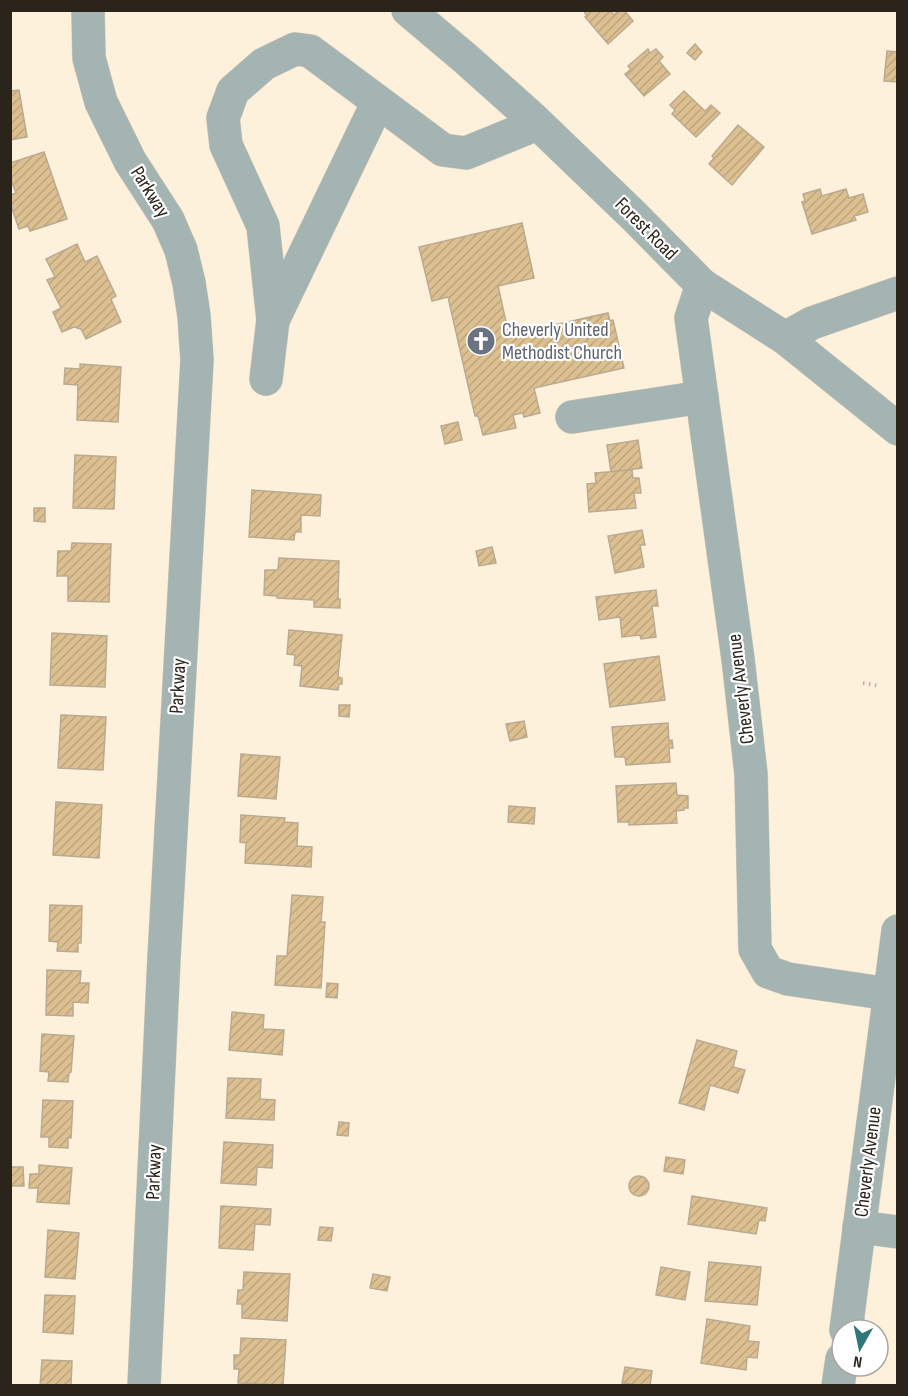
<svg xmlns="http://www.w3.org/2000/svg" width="908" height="1396" font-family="'Sofia Sans Condensed',sans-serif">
	<defs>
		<pattern id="building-hatch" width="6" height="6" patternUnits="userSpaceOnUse" patternTransform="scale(1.5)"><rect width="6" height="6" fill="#ddc091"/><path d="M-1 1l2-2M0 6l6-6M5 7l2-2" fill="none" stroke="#bea57c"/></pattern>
	</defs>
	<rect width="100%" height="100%" fill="#fef1dc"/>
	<g fill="url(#building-hatch)" stroke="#b9aa91" stroke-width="1.5">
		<polygon points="583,10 610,10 614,15 619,10 624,10 633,21 608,44 585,17 587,16"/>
		<polygon points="695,44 702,52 695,60 687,53"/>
		<polygon points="648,49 650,53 656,49 663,57 659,61 670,74 644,96 625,74 631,69 628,66"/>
		<polygon points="887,51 898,52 898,82 884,81"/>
		<polygon points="19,90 27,137 10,140 10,91"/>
		<polygon points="684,91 705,111 711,105 720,113 696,137 672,114 675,110 670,105"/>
		<polygon points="738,125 764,147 732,185 709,164 714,158 712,156"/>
		<polygon points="44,152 67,219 30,231 28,226 19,229 10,203 10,195 16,193 10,177 10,163"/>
		<polygon points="820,189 822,196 846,189 849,198 863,194 868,212 854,216 856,220 812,234 802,202 805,201 803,194"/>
		<polygon points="522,223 534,278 498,286 509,335 608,313 610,321 613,320 624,368 534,388 540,413 524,417 523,413 513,415 516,428 483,435 478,416 475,416 448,297 432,301 419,247"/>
		<polygon points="77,244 85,262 97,256 116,296 111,299 121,322 86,339 81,329 74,327 62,332 53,312 61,308 47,280 55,277 46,259"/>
		<polygon points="80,364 121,367 118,422 77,420 78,385 64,384 65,368 80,369"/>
		<polygon points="458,422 462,440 445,444 441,426"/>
		<polygon points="638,440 642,468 611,472 607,445"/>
		<polygon points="75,455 116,457 114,509 73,508"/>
		<polygon points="632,470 633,478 639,478 641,493 634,493 636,508 589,512 587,484 596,483 595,473"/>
		<polygon points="252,490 321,495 320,516 301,515 301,532 295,532 294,540 249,537"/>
		<polygon points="34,508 45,508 45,522 34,521"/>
		<polygon points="642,530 645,545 640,545 644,567 615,573 608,536"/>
		<polygon points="72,543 111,544 109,602 68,601 68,576 57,576 58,551 71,551"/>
		<polygon points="492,547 496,563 479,566 476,551"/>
		<polygon points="279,558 339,561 338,599 340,599 340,608 314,607 314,600 277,598 277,596 264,595 265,570 278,570"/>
		<polygon points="656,590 658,606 652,606 656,637 641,639 640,635 622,637 620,617 599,620 596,597"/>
		<polygon points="289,630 342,635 338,677 342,678 342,684 339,684 338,690 300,686 302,666 294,665 295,655 287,654"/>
		<polygon points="52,633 107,636 105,687 50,685"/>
		<polygon points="659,656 665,700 610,707 604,664"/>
		<polygon points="339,705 350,705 349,717 339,716"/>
		<polygon points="61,715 106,717 103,770 58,768"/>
		<polygon points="524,721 527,737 510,741 506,724"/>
		<polygon points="668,723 669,741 672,740 673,748 669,748 670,762 626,765 625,757 615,757 612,727"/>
		<polygon points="241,754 280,757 276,799 238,796"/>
		<polygon points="676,783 677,795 688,796 688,808 684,808 684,810 676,811 677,823 629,825 629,822 618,822 616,786"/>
		<polygon points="56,802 102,805 99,858 53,855"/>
		<polygon points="509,806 535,808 534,824 508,822"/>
		<polygon points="241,815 285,818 284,822 298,823 297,846 312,847 311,867 245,863 246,843 240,842"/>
		<polygon points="292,895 323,897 321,922 325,922 321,988 275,985 277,956 287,956"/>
		<polygon points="50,905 82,906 81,943 78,943 78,952 57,951 58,942 49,941"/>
		<polygon points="47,970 81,971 80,983 89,983 88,1003 73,1002 73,1016 46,1015"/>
		<polygon points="327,983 338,984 337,998 326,997"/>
		<polygon points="232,1012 264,1015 263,1029 284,1030 282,1055 229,1050"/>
		<polygon points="42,1034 74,1036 71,1072 69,1073 68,1082 48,1081 49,1072 40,1071"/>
		<polygon points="697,1040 737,1051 733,1067 745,1070 738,1093 710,1085 704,1110 679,1103"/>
		<polygon points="228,1078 261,1079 260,1099 275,1100 274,1120 226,1118"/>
		<polygon points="43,1100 73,1101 71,1138 68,1138 68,1148 49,1147 49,1137 41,1137"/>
		<polygon points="339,1122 349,1123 348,1136 337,1135"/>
		<polygon points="224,1142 273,1145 272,1168 257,1167 256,1185 221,1183"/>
		<polygon points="666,1157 685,1160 683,1174 664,1171"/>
		<polygon points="39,1165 72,1168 69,1204 37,1202 38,1188 29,1188 30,1174 39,1174"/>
		<polygon points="10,1167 23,1167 24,1186 10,1186"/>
		<circle cx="639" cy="1186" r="10"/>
		<polygon points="692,1196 767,1208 765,1221 759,1220 756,1234 688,1224"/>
		<polygon points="221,1206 271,1209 270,1225 255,1224 253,1250 219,1248"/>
		<polygon points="320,1227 333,1228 331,1241 318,1240"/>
		<polygon points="48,1230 79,1233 75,1279 45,1277"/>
		<polygon points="709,1262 761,1267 757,1305 705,1301"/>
		<polygon points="661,1267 690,1272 685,1300 656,1295"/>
		<polygon points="244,1272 290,1274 287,1321 242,1318 242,1304 237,1304 238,1290 243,1290"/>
		<polygon points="373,1274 390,1277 387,1291 370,1288"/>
		<polygon points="45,1295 75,1296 73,1334 43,1332"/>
		<polygon points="707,1319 750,1326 748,1341 759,1342 757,1358 747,1357 746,1370 701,1363"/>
		<polygon points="241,1338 286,1340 283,1385 238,1383 239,1369 234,1369 234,1355 240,1355"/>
		<polygon points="42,1360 72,1361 71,1386 40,1386"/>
		<polygon points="625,1367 652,1371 650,1386 622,1383"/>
	</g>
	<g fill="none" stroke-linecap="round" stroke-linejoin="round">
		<g stroke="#d8ccb9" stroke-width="34">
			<g id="minor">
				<polyline points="88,10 89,58 101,102 130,161 168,220 181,250 189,283 194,316 197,360 164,958 144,1386"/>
				<polyline points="408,10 466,59 531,117 635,217 702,285 785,338 898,429"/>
				<polyline points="702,285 691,318 738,659 751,774 755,949 768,972 788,979 889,994"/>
				<polyline points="273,320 378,102"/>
				<polyline points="785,338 812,323 898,293"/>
				<polyline points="266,379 273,320 263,226 226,145 223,118 233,91 264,64 295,49 310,51 443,150 466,153 537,124"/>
				<polyline points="572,417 702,397"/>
				<polyline points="859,1227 898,1232"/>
				<polyline points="846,1330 898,931"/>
				<polyline points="838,1386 842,1359"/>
			</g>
		</g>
		<polyline stroke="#bcb1a0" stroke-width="4" stroke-dasharray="1.5 4.5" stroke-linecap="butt" points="863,683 880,686"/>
		<use href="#minor" stroke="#a4b4b3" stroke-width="33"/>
	</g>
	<defs>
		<g id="church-disc" transform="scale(1.5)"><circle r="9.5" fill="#6b7280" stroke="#fff"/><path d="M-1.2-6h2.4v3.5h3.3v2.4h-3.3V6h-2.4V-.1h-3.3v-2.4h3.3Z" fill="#fff"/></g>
	</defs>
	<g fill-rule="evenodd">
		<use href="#church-disc" x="481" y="341"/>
	</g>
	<g text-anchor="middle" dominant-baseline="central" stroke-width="4.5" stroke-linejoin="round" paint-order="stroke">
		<g font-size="20" fill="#2a241a" stroke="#fff">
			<text transform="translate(150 192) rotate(58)">Parkway</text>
			<text transform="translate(646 229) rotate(45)">Forest Road</text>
			<text transform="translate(178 686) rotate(-87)">Parkway</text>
			<text transform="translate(741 689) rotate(-97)">Cheverly Avenue</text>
			<text transform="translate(868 1162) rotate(-83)">Cheverly Avenue</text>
			<text transform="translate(154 1172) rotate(-88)">Parkway</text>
		</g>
		<g font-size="20" fill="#5b616d" stroke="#fff" text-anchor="start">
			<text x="502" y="330">Cheverly United<tspan x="502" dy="23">Methodist Church</tspan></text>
		</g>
	</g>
	<rect width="908" height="1396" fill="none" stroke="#2a241a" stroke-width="24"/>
	<g transform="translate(860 1348) rotate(189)"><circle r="28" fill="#ffffff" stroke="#aaa7a3" stroke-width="1.5"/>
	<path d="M0-4.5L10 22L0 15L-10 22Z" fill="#2e777a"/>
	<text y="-9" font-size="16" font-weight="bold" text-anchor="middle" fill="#2a241a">N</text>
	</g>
</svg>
